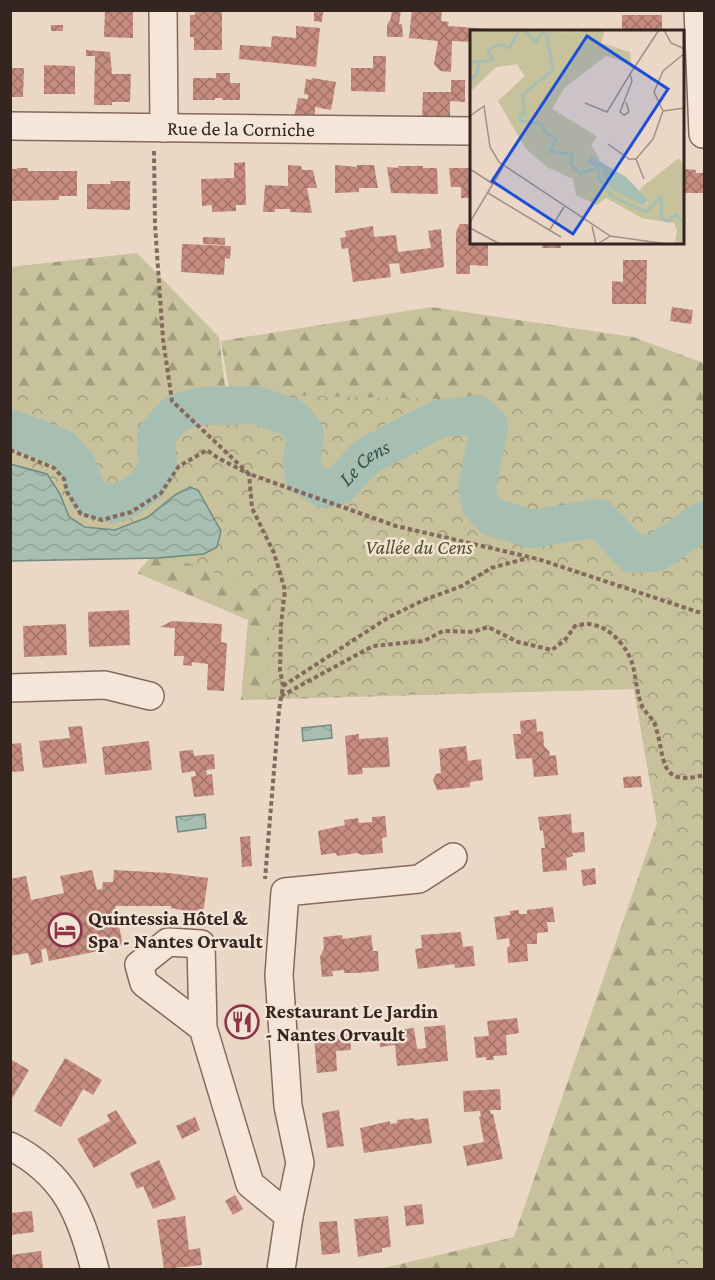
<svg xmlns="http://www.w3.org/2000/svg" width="715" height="1280" font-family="'Crimson Pro',serif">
	<defs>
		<pattern id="forest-firs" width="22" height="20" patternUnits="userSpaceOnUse" patternTransform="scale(1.5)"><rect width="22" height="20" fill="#c7c29b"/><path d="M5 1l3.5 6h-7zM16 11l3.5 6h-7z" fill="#a29d7e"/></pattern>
		<pattern id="park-crowns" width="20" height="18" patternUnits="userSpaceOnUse" patternTransform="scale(1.5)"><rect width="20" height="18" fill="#c7c29b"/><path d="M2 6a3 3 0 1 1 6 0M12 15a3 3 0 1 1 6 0" fill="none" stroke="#a29d7e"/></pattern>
		<pattern id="water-waves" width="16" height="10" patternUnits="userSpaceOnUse" patternTransform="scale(1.5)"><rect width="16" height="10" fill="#a7beb2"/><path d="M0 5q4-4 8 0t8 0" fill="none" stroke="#90a399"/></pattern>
		<pattern id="building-cross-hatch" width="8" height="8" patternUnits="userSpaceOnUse" patternTransform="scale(1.5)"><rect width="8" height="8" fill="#c58c7f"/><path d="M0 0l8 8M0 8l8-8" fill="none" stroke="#a17268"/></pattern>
	</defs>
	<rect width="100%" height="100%" fill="#ead7c6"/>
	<g fill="url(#forest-firs)">
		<polygon points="137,253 219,337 230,426 11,440 10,267"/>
		<polygon points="431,307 633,337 704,363 704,597 235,427 221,341"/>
		<polygon points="213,484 657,601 704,1023 704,1269 380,1269 514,1237 657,823 634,689 241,700 248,620 137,573"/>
	</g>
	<polygon fill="url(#park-crowns)" points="10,388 704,406 704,1269 663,1269 657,823 634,689 266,698 271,594 69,519 11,475"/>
	<g fill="url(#water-waves)" stroke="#6f8c7e" stroke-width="1.5">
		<polygon points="10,464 47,474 60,494 69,517 85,527 115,530 148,517 175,495 190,487 198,490 221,531 217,547 204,554 158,558 11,561"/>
		<polygon points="331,725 332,738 303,741 302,728"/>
		<polygon points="205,814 206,828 178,832 176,817"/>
	</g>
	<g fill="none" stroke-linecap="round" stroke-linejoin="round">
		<path stroke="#a7beb2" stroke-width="38" id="s1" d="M10 428 62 448 77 465 89 497 112 504 127 499 147 485 158 465 156 435 175 414 189 409 202 406 256 405 293 418 305 434 302 464 304 477 325 489 339 486 367 456 439 419 477 414 489 426 477 489 481 505 492 517 532 529 599 518 633 554 656 553 704 520"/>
	</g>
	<g fill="url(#building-cross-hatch)">
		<polygon points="105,10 133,10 133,38 104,37"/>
		<polygon points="195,10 222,10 222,50 194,50 194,37 190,37 190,15 195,15"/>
		<polygon points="314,10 323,12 322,22 314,21"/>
		<polygon points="392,10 401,10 399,24 402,24 403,37 387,37 387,25 391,18"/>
		<polygon points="412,10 442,10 441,21 449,22 448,26 490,29 490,32 472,32 472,42 452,41 451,72 440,71 434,64 438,41 409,38"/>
		<polygon points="622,15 662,15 662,32 624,32 624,28 622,29"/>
		<rect x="51" y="25" width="12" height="6"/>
		<polygon points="296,26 320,28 316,67 239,59 240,45 271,47 272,36 296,38"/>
		<polygon points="86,50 110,52 112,74 131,74 130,102 112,102 112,105 94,105 95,56 86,56"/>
		<polygon points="373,56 386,56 385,92 351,91 351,68 373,68"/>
		<polygon points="44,65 75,66 75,94 44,94"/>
		<polygon points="10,68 24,68 23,97 10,97"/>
		<polygon points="216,73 230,73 230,83 240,83 240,100 222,100 222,98 215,98 215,100 193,100 193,78 216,78"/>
		<polygon points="312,78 336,82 331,110 315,107 315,118 294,118 298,98 308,99 308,95 304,94 306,79 311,80"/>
		<polygon points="451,80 465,80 465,102 450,101 450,119 422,119 423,92 451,92"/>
		<polygon points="245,162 246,205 236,205 236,211 212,212 212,205 202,206 201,179 234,178 234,163"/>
		<polygon points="288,165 301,166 302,170 313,170 317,188 307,188 312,213 290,212 290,209 275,209 275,212 263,212 265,185 288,186"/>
		<polygon points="335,165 357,167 357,165 374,165 378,188 359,188 359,192 335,193"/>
		<polygon points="398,166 423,166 423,168 437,168 438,194 391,193 387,167 398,168"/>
		<polygon points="17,168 28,168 28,171 77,171 77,196 59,196 59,200 10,201 10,169 17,169"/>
		<polygon points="449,168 472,168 472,198 461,198 461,187 451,187"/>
		<polygon points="684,169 696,170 696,173 704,173 704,193 684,193"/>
		<polygon points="110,181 130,181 130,210 87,209 87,184 111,184"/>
		<polygon points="460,224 472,224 472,243 488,243 488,266 470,265 470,274 456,274 456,232"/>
		<polygon points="373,226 374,237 396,235 398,252 431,248 428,231 441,229 444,267 401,274 399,263 389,264 391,277 353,282 348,248 342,249 340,238 346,237 345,231"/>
		<polygon points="203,237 225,238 225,245 203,244"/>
		<rect x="542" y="243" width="19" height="5"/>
		<polygon points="182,244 231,246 230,259 225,258 224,275 181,272"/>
		<polygon points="623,260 647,260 646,304 612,304 612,281 623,282"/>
		<polygon points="672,307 693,310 691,324 670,321"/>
		<polygon points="129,610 130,645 89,647 88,612"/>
		<polygon points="172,621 222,624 221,642 227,643 224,691 207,690 208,664 192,662 192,666 183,665 184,656 174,656 175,628 160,627"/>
		<polygon points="66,624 67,655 24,657 23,626"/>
		<polygon points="536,719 537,732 543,731 544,746 549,751 550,756 556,755 558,775 534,777 532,758 516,759 513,734 521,734 520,721"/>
		<polygon points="82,726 87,763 43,768 39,741 70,738 68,727"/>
		<polygon points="359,734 359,739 388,737 390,767 362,768 363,774 348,775 345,736"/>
		<polygon points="149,741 152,770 105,775 102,747"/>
		<polygon points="21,743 24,771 10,772 10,744"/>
		<polygon points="466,746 468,761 481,759 483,780 470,782 470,787 437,790 433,780 436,774 441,773 439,749"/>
		<polygon points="193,750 194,756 214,754 215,769 206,770 207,775 212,774 214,795 194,797 191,777 196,776 195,771 182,773 179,751"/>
		<polygon points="641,776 642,787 624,788 623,777"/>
		<polygon points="571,814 572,833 584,832 585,852 572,853 573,856 566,858 567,870 543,872 541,848 545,848 543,830 540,831 538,817"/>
		<polygon points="385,816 387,837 382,838 383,853 362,855 357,853 337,856 336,853 321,855 318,831 345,825 344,820 358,818 359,823 372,822 372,817"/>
		<polygon points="250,836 252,866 242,867 240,837"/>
		<polygon points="595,868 596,884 583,886 581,870"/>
		<polygon points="92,870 97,890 102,889 103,882 113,882 114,870 169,873 208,878 203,914 171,908 171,906 115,906 123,946 49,961 46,948 41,950 43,962 31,965 28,953 10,956 10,879 26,876 31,900 64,893 60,876"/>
		<polygon points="553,907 555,922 547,922 548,932 537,933 537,944 527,944 528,961 508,963 507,947 510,946 509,938 497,940 494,917 510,915 510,911 519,910 519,914 527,914 527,910"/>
		<polygon points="461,932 463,947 473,946 475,966 455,968 454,964 418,969 415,949 422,948 421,935"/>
		<polygon points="342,935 343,939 371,935 373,951 378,951 379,971 357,973 344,973 344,970 332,971 333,976 322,977 320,957 324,948 323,937"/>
		<polygon points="517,1018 519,1033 506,1035 507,1055 493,1056 494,1060 486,1060 486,1057 476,1058 474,1037 489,1036 487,1021"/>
		<polygon points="445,1025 448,1061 397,1066 395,1045 380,1047 378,1032 414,1028 417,1049 426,1048 424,1027"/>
		<polygon points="350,1034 351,1050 336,1051 337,1071 317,1073 314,1037"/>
		<polygon points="65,1058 102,1080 93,1095 83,1089 61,1127 34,1111"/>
		<polygon points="10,1059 29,1070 10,1102"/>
		<polygon points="500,1089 501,1110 490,1110 491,1114 493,1114 503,1159 467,1166 463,1146 484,1142 479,1117 481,1116 480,1111 464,1112 463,1091"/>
		<polygon points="116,1110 137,1143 94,1168 77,1139 110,1121 107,1115"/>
		<polygon points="339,1110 344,1146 327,1148 322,1113"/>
		<polygon points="195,1117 200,1130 182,1139 176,1126"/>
		<polygon points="414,1118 415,1120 428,1118 432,1143 364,1153 360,1128 390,1121 390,1124 397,1123 397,1120"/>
		<polygon points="159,1160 176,1199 153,1209 143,1186 137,1189 130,1173"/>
		<polygon points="235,1195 243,1209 233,1215 225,1201"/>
		<polygon points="422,1204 424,1224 406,1226 404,1206"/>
		<polygon points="32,1211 34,1232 10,1235 10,1213"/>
		<polygon points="185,1216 189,1250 200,1248 202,1265 164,1269 157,1220"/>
		<polygon points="388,1216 391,1247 382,1248 382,1252 358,1257 354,1219"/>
		<polygon points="337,1221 340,1253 322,1255 319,1222"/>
		<polygon points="41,1251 43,1269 11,1269 10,1255"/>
	</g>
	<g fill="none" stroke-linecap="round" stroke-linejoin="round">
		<g stroke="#84695d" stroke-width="30">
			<g id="minor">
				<polyline points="163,10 164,128"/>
				<polyline points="698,10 703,134"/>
				<path id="s2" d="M10 126 472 131"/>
				<polyline points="10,688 105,685 150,696"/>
				<polyline points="203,1028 144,983 139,965 168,942 201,944 203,1028 250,1184 289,1216 281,1270"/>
				<path d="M10 1146C65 1174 81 1214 95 1270"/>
				<polyline points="289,1216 300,1163 288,1106 279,975 285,892 419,879 453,857"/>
			</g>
		</g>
		<g stroke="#84695d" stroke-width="4" stroke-dasharray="4.5 3" stroke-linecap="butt">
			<polyline points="154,151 155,225 163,339 172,401 249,474 396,526 538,559 704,614"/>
			<polyline points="10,450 54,468 64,479 67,492 81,514 102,520 131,512 161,493 179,466 207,450 218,458 249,474 252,508 274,553 285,590 281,625 280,670 283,686 279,710 265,879"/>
			<polyline points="283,686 389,617 424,600 462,586 491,568 528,558"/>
			<path d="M281 696 373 646 424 641 443 631 473 632 488 627 518 642 552 650 565 640 575 626C579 625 584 624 588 624 609 625 628 647 633 666 636 679 637 694 642 706 645 713 653 718 655 725 666 757 657 788 704 775"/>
		</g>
		<use href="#minor" stroke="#f6e6d9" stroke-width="27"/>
	</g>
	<defs>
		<g id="hotel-ring" transform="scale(1.725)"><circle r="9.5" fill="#f2e3d5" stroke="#8d3348" stroke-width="1.5"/><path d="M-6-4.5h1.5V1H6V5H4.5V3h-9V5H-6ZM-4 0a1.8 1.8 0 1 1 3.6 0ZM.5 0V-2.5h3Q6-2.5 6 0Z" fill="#8d3348"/></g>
		<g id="restaurant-ring" transform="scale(1.725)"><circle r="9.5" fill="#f2e3d5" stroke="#8d3348" stroke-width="1.5"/><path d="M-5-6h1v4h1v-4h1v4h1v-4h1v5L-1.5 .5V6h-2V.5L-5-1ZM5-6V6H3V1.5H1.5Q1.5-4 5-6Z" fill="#8d3348"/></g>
	</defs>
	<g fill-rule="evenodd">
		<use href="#hotel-ring" x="65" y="930"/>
		<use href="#restaurant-ring" x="242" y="1022"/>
	</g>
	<g text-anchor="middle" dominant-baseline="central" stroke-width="5" stroke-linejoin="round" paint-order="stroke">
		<g font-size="20" fill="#352520" stroke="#f2e3d5">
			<text stroke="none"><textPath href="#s2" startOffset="231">Rue de la Corniche</textPath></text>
		</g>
		<g font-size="20" font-style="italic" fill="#4f5028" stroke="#f2e3d5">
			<text x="419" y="547">Vallée du Cens</text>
		</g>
		<g font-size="20" font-weight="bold" fill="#352520" stroke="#f2e3d5" text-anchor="start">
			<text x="88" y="918">Quintessia Hôtel &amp;<tspan x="88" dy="23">Spa - Nantes Orvault</tspan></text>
			<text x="265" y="1011">Restaurant Le Jardin<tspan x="265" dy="23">- Nantes Orvault</tspan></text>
		</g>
		<g font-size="21" font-style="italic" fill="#305449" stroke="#f2e3d5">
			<text stroke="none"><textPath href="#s1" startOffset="516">Le Cens</textPath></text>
		</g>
	</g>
	<g transform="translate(470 30)">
		<rect width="214" height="214" fill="#ead7c6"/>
		<path d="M59 0 55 61 154 168 175 176 178 172 168 164 172 157 209 128 214 137V202L204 193 172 188 136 168 127 175 106 165 103 149 77 137 56 119 28 71 55 46 47 34 26 37 18 45ZM104 0 109 4 112 0H135L131 13 160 22 161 34 136 26 89 62 82 79 127 107 121 115 130 129 115 133 69 63Z" fill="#c7c29b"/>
		<path d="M0 0 127 3 82 79 125 105 116 117 171 177 177 179 188 161 211 183 214 214H205L207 200 204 193 172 188 48 102 49 89 43 73 55 46 47 34 26 37 0 62Z" fill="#c7c29b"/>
		<path d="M121 126 156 147 178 170 174 176 142 160 133 147 132 138 117 134Z" fill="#a7beb2"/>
		<path fill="none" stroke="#a7beb2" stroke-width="3" d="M55 0 66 12 72 3 77 6 83 40 52 65 55 82 49 86 50 91 72 94 74 101 86 109 80 122 102 124 101 135 110 143 128 138 129 148 142 166 176 182 191 167 192 189 198 191 206 184 215 194M0 33 23 29 18 20 31 14 39 18 50 0M0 50 7 44 9 33"/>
		<path fill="none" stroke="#a29084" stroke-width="1.5" d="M194 0 201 13 215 19M215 23 193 41 184 62 193 81 215 78M156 72 159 82 154 85 150 82 162 51 160 44 189 0M115 73 137 82 160 44M0 86 14 76 20 117 29 132 140 206 128 214M138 114 159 129H166L183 109 193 81M166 129 174 149M0 139 23 154M18 163 91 207M0 192 33 137M122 196 126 214M0 198 30 214M79 201 94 177M140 206 197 214"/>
		<path fill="#1d4ed8" fill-opacity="0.15" stroke="#1d4ed8" stroke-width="3" d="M117 6 198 59 103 204 22 151Z"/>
		<rect width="214" height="214" fill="none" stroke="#352520" stroke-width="3"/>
	</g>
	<rect width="715" height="1280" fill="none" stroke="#352520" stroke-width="24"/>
</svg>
